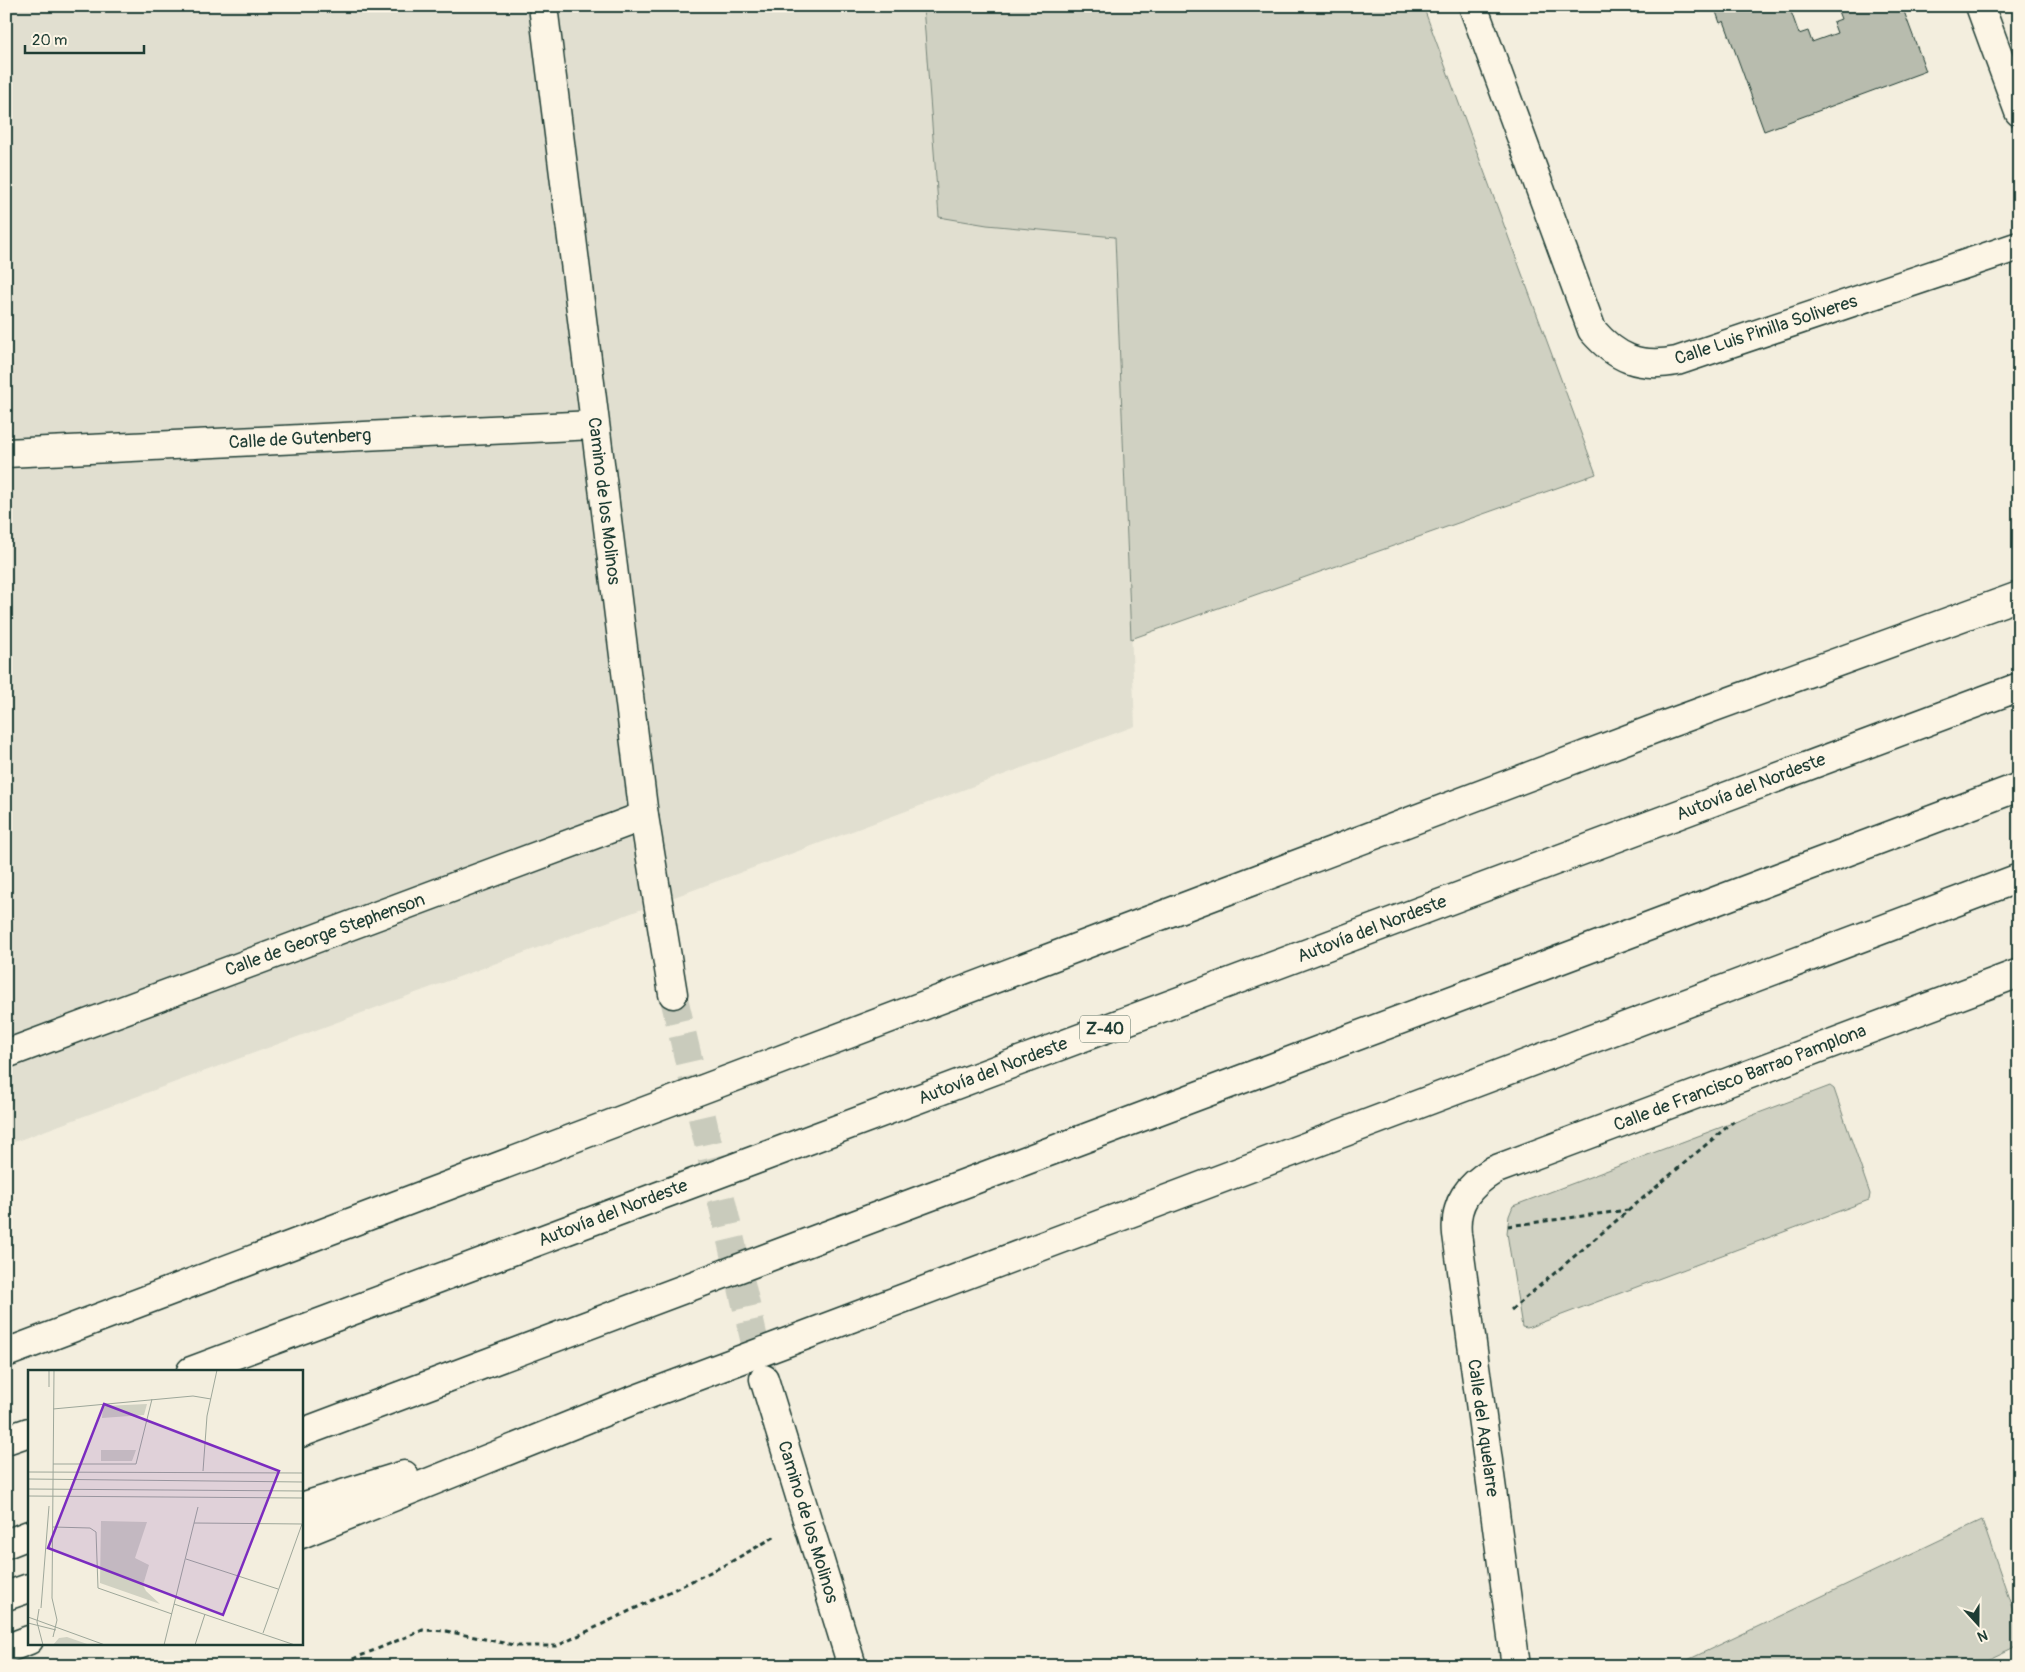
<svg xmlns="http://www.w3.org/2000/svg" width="2025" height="1672" font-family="Pangolin,sans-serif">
	<rect width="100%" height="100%" fill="#f3eede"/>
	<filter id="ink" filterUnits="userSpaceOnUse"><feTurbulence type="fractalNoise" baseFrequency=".02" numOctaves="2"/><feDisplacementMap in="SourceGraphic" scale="10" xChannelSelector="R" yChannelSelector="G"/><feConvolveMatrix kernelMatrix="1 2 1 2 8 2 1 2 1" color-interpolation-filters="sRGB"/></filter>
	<g filter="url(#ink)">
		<polygon fill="#e1dfd0" points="6,6 998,6 1115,237 1135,726 6,1145"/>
		<g fill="#d0d1c2" stroke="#78877b">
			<polygon points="923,6 1423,6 1596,474 1131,639 1115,237 987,225 939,217"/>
			<polygon points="1830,1086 1834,1089 1870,1194 1869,1200 1527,1328 1522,1327 1507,1233 1509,1216 1513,1206"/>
			<polygon points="1982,1520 2019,1627 2019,1645 1974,1666 1675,1666"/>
		</g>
		<polygon fill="#b8bcae" stroke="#1f3d34" points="1714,6 1789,6 1799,34 1808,31 1812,42 1837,33 1833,22 1841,19 1836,6 1902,6 1926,71 1764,131 1724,21 1720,23"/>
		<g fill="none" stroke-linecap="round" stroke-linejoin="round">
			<polyline stroke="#c9cbbc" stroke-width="28" stroke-dasharray="28 14" stroke-linecap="butt" points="673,994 763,1377"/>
			<g stroke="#1f3d34" stroke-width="31">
				<g id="street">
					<path d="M1473 6 1592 330C1617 359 1639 368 1677 361L2019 246"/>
					<polyline points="6,453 594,425"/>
					<polyline points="6,1054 644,816"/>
					<path d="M1516 1666 1457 1234C1454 1203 1468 1186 1494 1170L2019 973"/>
				</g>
			</g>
			<g stroke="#1f3d34" stroke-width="31">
				<g id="secondary">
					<polyline points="543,6 644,816 673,994"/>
					<polyline points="1980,6 2019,112"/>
					<polyline points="764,1379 852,1666"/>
				</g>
			</g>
			<g stroke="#1f3d34" stroke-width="31">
				<g id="highway">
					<polyline points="6,1353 1662,726 2019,596"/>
					<polyline points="191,1371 2019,687"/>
					<polyline points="301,1433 2019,787"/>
					<polyline points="6,1440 29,1432"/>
					<polyline points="301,1507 404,1475"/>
					<polyline points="301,1534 631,1401 2019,878"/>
					<polyline points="6,1544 29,1535"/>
					<polyline points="6,1596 29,1588"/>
					<polyline points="6,1649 29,1640"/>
				</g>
			</g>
			<g stroke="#1f3d34" stroke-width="3" stroke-dasharray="5 4" stroke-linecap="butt">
				<polyline points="1508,1226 1628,1210"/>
				<polyline points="1511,1310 1734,1121"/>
				<polyline points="336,1666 423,1630 446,1631 518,1646 557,1646 727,1564 776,1536"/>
			</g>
			<use href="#street" stroke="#fcf5e5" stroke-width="28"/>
			<use href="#secondary" stroke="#fcf5e5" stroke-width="28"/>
			<use href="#highway" stroke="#fcf5e5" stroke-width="28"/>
		</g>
	</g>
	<g text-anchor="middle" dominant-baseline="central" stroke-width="4.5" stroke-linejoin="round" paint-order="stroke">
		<rect fill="#fcf5e5" stroke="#617469" stroke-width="1" x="1080" y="1015.5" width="50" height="27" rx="4"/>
		<g font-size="16" font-weight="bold" fill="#1f3d34">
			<text x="1105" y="1029">Z-40</text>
		</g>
		<g font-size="18" fill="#1f3d34" stroke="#fcf5e5">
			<text transform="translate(1766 330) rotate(-18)">Calle Luis Pinilla Soliveres</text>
			<text transform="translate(300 439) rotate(-3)">Calle de Gutenberg</text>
			<text transform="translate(604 501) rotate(83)">Camino de los Molinos</text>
			<text transform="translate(1751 787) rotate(-21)">Autovía del Nordeste</text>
			<text transform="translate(1372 929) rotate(-21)">Autovía del Nordeste</text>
			<text transform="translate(325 935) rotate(-20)">Calle de George Stephenson</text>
			<text transform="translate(993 1071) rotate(-21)">Autovía del Nordeste</text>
			<text transform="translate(1740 1078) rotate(-21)">Calle de Francisco Barrao Pamplona</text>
			<text transform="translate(613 1213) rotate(-21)">Autovía del Nordeste</text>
			<text transform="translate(1483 1428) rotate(82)">Calle del Aquelarre</text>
			<text transform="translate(808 1522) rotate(73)">Camino de los Molinos</text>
		</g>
	</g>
	<g transform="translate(28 1370)">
		<rect width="275" height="275" fill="#f3eede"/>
		<path d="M119 34 116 45 74 48 75 36ZM73 80H108L104 91H73ZM73 151 119 152 107 188 121 195 115 215 118 221 132 234 72 213ZM39 267 62 275H25L31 268Z" fill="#d0d1c2"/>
		<path fill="none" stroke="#9ea79a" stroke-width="1" d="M21 0V17M25 39 165 26 183 29M25 94H108L124 29M175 101 179 46 189 0M0 102 275 103M0 109 275 112M0 119 275 121M0 126 275 128M166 153 275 154M25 157 62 158 68 162 70 218 144 244M158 189 250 219M146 234 267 275M13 238 21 136M11 239 9 252 15 275M0 247 77 275M0 253 28 260M235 263 274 154M25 267 29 250 24 228 26 0M136 275 170 137M167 275 177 244"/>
		<path fill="#7b2cbf" fill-opacity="0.15" stroke="#7b2cbf" stroke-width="2.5" d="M76 34 251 101 195 245 20 178Z"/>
		<rect width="275" height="275" fill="none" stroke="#1f3d34" stroke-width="2.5"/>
	</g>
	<rect width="2025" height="1672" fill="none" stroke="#fcf5e5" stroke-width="25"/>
	<rect x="12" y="12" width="2000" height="1647" fill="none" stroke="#1f3d34" stroke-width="2" filter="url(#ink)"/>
	<g transform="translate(1978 1624) rotate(159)" stroke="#fcf5e5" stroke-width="4" paint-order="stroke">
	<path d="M0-4L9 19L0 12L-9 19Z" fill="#1f3d34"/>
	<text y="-8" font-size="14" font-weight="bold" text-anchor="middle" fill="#1f3d34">N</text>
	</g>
	<path d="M25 45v8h119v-8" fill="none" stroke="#1f3d34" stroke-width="2.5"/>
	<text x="32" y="45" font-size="15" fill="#1f3d34" stroke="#fcf5e5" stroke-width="4" paint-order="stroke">20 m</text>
</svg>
